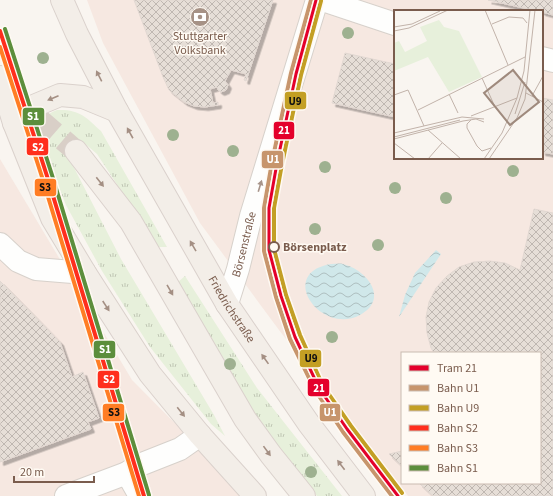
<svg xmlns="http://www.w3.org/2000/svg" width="553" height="496" font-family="'Source Sans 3',sans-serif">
	<defs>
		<pattern id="grass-tufts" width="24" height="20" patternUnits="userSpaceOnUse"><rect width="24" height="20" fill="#e7f0db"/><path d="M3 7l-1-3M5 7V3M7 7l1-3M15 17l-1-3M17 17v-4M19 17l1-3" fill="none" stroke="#c0c6b4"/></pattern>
		<pattern id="water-waves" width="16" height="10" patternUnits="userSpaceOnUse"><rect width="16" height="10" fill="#d0e8ea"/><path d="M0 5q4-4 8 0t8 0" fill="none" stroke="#aebfc0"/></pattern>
		<pattern id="building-cross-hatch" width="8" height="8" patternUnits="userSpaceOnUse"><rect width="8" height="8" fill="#e6ded7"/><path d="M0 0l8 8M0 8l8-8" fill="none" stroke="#bfb7b1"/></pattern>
		<filter id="shadow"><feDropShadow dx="3.5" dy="3.5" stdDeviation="0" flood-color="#0004"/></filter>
	</defs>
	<rect width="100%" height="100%" fill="#f9f5f0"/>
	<g fill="#f6e8e1" fill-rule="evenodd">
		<path d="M87 0H553V496H408L279 330 200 223 103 43ZM395 11H542V158H395ZM402 353H540V483H402Z"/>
		<polygon points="0,159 132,380 247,496 0,496"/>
	</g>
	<g fill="url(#grass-tufts)">
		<path d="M57 110C79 109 86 117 101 131L167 247H158L97 154 83 142 78 144 67 154 121 259 214 415 225 436 211 424 150 347 102 271 66 205 38 135C39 122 45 114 57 110Z"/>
		<polygon points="185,276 257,388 342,496 317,496 267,435 252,414 178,282"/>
	</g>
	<g fill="url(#water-waves)">
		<polygon points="436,250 441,254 399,317 405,295 415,273"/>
		<path d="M331 264C335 264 339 263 343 264 367 270 390 299 360 315 321 336 276 273 331 264Z"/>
	</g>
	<g fill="url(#building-cross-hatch)" stroke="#e2d8d2" filter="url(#shadow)">
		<polygon points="134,0 273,0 246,81 244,80 246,74 231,70 225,81 228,85 226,90 221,92 218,90 217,87 210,89 213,103 218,102 218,105 205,107 194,106 184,102 169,90 163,77"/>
		<polygon points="488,0 553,0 553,15 542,12 542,11 537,11"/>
		<polygon points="345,53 395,64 395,117 332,103"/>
		<polygon points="542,98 553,100 553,154 542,152"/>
		<polygon points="534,209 553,213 553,496 433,496 419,483 540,483 540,353 434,353 431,348 427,333 426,317 429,302 436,288 447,276 459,267 474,262 490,261 505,263 520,270"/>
		<polygon points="0,281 10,291 0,299"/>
		<polygon points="10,291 60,342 72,377 83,372 99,418 88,422 91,429 0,462 0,299"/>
		<polygon points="402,451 402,466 389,454"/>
	</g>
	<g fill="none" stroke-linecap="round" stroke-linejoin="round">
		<polyline stroke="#d9cfc7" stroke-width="22" stroke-dasharray="22 11" stroke-linecap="butt" points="10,101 40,120 76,151"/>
		<g stroke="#d7d1cb" stroke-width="24">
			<polyline id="pedestrian" points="0,244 18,261 36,269 85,273"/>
		</g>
		<g stroke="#d7d1cb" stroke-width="24">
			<g id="minor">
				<polyline points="323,0 395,24"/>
				<polyline points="542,58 553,61"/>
				<path id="s1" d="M227 304 238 269 251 216 317 0"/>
				<polyline points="127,473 140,496"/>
				<polyline points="66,496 127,473 137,466 180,449 200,435"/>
			</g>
		</g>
		<g stroke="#dad1cc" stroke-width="24">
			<g id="primary">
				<path id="s2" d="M62 0 77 34 117 111 227 304 309 424 364 496"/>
				<polyline points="0,77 14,123 52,218 85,273 150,374 200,435 255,496"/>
				<polyline points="14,123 29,108 60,95 83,97 117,111"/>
				<polyline points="76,151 131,222 245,419 271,455 304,496"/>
			</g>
		</g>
		<use href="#pedestrian" stroke="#fefefd" stroke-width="22"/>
		<use href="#minor" stroke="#fefefd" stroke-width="22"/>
		<use href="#primary" stroke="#f3eee8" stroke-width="22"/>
		<g stroke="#fffaf3" stroke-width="7">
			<polyline id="rail-1" points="311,0 291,73 272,162 264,208 264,251 276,297 290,339 315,390 343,432 392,496"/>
		</g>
		<g stroke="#fffaf3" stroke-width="7">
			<polyline id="rail-2" points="321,1 301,75 282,164 274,208 274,249 286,295 300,335 323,386 351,426 402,493"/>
		</g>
		<g stroke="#fffaf3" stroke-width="7">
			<polyline id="rail-3" points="0,31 47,176 144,496"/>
		</g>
		<g stroke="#fffaf3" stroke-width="7">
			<polyline id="rail-4" points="0,47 42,177 139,496"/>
		</g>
		<g stroke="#fffaf3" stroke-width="7">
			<polyline id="rail-5" points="5,29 52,175 149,495"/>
		</g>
		<use href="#rail-1" stroke="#c7956c" stroke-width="4"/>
		<use href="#rail-2" stroke="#c39f24" stroke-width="4"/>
		<use href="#rail-3" stroke="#ff2e1d" stroke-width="4"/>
		<use href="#rail-4" stroke="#ff7d24" stroke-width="4"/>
		<use href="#rail-5" stroke="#5c8e3c" stroke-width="4"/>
		<g stroke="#fffaf3" stroke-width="6">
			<polyline id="tram-1" points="316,0 296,74 277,163 269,208 269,250 281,296 295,337 319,388 347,429 398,496"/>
		</g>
		<use href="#tram-1" stroke="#e4002b" stroke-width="3"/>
	</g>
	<g fill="#9eb190">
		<circle cx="348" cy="33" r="6"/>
		<circle cx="43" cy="58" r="6"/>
		<circle cx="173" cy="135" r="6"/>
		<circle cx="233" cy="151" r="6"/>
		<circle cx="325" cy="167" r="6"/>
		<circle cx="513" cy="171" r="6"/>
		<circle cx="395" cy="188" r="6"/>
		<circle cx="446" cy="198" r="6"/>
		<circle cx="315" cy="229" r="6"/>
		<circle cx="378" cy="245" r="6"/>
		<circle cx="332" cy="337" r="6"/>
		<circle cx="230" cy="364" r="6"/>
		<circle cx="311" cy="472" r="6"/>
	</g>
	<defs><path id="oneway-solid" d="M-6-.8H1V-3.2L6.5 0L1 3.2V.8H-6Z"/></defs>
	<g fill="#a48f83">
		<use href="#oneway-solid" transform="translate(99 76) rotate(-117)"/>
		<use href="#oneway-solid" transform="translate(53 98) rotate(157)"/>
		<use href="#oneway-solid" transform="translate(130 133) rotate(-119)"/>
		<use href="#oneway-solid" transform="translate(100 182) rotate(52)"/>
		<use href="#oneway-solid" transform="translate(193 246) rotate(-120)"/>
		<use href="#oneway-solid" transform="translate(170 290) rotate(60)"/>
		<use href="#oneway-solid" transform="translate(106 306) rotate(57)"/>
		<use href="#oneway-solid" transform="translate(265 359) rotate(-125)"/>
		<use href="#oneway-solid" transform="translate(181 412) rotate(51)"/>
		<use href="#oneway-solid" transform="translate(267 451) rotate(54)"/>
		<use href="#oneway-solid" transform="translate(341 465) rotate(-127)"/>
	</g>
	<use fill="#a8958b" href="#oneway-solid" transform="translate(260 186) rotate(-73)"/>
	<defs>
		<g id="bank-disc" transform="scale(1)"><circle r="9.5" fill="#a69286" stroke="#fffaf3"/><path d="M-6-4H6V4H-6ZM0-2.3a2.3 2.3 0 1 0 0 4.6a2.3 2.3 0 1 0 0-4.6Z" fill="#fff"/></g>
	</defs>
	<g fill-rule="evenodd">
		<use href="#bank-disc" x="200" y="17"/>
	</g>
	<circle fill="#fffaf3" stroke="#7a5c4d" stroke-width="2" cx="274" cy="247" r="5"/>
	<g text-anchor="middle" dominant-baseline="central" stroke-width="3" stroke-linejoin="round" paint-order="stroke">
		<g font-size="12" fill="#7a5c4d" stroke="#fffaf3">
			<text x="200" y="36">Stuttgarter<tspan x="200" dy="14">Volksbank</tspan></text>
		</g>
		<g font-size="12" fill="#7a5c4d" stroke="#fffaf3">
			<text stroke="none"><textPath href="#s1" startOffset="62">Börsenstraße</textPath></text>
			<text stroke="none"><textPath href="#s2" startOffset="353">Friedrichstraße</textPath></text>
		</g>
		<g font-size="12" font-weight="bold" fill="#7a5c4d" stroke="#fffaf3" text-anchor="start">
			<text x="283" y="247">Börsenplatz</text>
		</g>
	</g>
	<g transform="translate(394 10)">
		<rect width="149" height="149" fill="#f9f5f0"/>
		<path d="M45 10 50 17 65 21 88 67 55 82 34 47 0 61V33L5 31 11 42 33 31 26 17Z" fill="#e7f0db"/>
		<path fill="none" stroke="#c2b3aa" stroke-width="1" d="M91 0 114 55M98 14 115 7 129 8 133 13M0 17 18 14 46 1M0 21 15 18 54 0M88 68 101 97M132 83 149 92M55 84 64 103M0 85 14 80 30 116M138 86 149 66M24 100 131 47M121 104 131 72M77 106 123 88M77 110 73 114V118L83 136 88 141 97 138M34 120 67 149M0 123 68 107 90 109M0 127 66 110M0 129 69 111 82 109 90 112M0 133 21 149M34 149 48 133M90 149 108 123 123 88 130 61 136 0M95 149 123 108 131 89 141 0"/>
		<path fill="#9f8a7d" fill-opacity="0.15" stroke="#9f8a7d" stroke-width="2" d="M119 60 145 92 116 115 90 83Z"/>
		<rect width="149" height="149" fill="none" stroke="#7a5c4d" stroke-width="2"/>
	</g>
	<g stroke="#fffaf3" stroke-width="1.5">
		<rect x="284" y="91" width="23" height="19" rx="4" fill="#c39f24"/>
		<rect x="22" y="107" width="23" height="19" rx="4" fill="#5c8e3c"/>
		<rect x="273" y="121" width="22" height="19" rx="4" fill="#e4002b"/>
		<rect x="26" y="137" width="23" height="19" rx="4" fill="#ff2e1d"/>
		<rect x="261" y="150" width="23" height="19" rx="4" fill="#c7956c"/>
		<rect x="34" y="178" width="23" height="19" rx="4" fill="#ff7d24"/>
		<rect x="93" y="340" width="23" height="19" rx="4" fill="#5c8e3c"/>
		<rect x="299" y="349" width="23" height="19" rx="4" fill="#c39f24"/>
		<rect x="97" y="370" width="23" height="19" rx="4" fill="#ff2e1d"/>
		<rect x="307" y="378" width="23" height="19" rx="4" fill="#e4002b"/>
		<rect x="102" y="403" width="23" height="19" rx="4" fill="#ff7d24"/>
		<rect x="319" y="403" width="22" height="19" rx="4" fill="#c7956c"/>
	</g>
	<g font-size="11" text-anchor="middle" font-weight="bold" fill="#fff">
		<text x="33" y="120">S1</text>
		<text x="284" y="134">21</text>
		<text x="38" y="151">S2</text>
		<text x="273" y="163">U1</text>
		<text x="105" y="353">S1</text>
		<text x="109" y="383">S2</text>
		<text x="319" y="392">21</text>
		<text x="330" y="416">U1</text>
	</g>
	<g font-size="11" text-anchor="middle" font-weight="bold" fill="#111">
		<text x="295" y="105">U9</text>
		<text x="45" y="191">S3</text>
		<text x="311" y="362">U9</text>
		<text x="114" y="416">S3</text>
	</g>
	<rect x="401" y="352" width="140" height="132" fill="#fffaf3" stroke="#cabbb1"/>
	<rect x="409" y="365" width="20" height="6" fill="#e4002b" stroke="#cabbb1"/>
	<text x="437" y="372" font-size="12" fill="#7a5c4d">Tram 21</text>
	<rect x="409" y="385" width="20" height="6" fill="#c7956c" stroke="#cabbb1"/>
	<text x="437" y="392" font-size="12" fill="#7a5c4d">Bahn U1</text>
	<rect x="409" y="405" width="20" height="6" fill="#c39f24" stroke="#cabbb1"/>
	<text x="437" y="412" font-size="12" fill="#7a5c4d">Bahn U9</text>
	<rect x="409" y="425" width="20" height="6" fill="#ff2e1d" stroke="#cabbb1"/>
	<text x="437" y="432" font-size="12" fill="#7a5c4d">Bahn S2</text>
	<rect x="409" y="445" width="20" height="6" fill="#ff7d24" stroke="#cabbb1"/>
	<text x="437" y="452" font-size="12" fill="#7a5c4d">Bahn S3</text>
	<rect x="409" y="465" width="20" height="6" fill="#5c8e3c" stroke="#cabbb1"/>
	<text x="437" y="472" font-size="12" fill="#7a5c4d">Bahn S1</text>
	<path d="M14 476v6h80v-6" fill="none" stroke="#7a5c4d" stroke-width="2"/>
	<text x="20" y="476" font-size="12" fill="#7a5c4d" stroke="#fffaf3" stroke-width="3" paint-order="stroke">20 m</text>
</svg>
